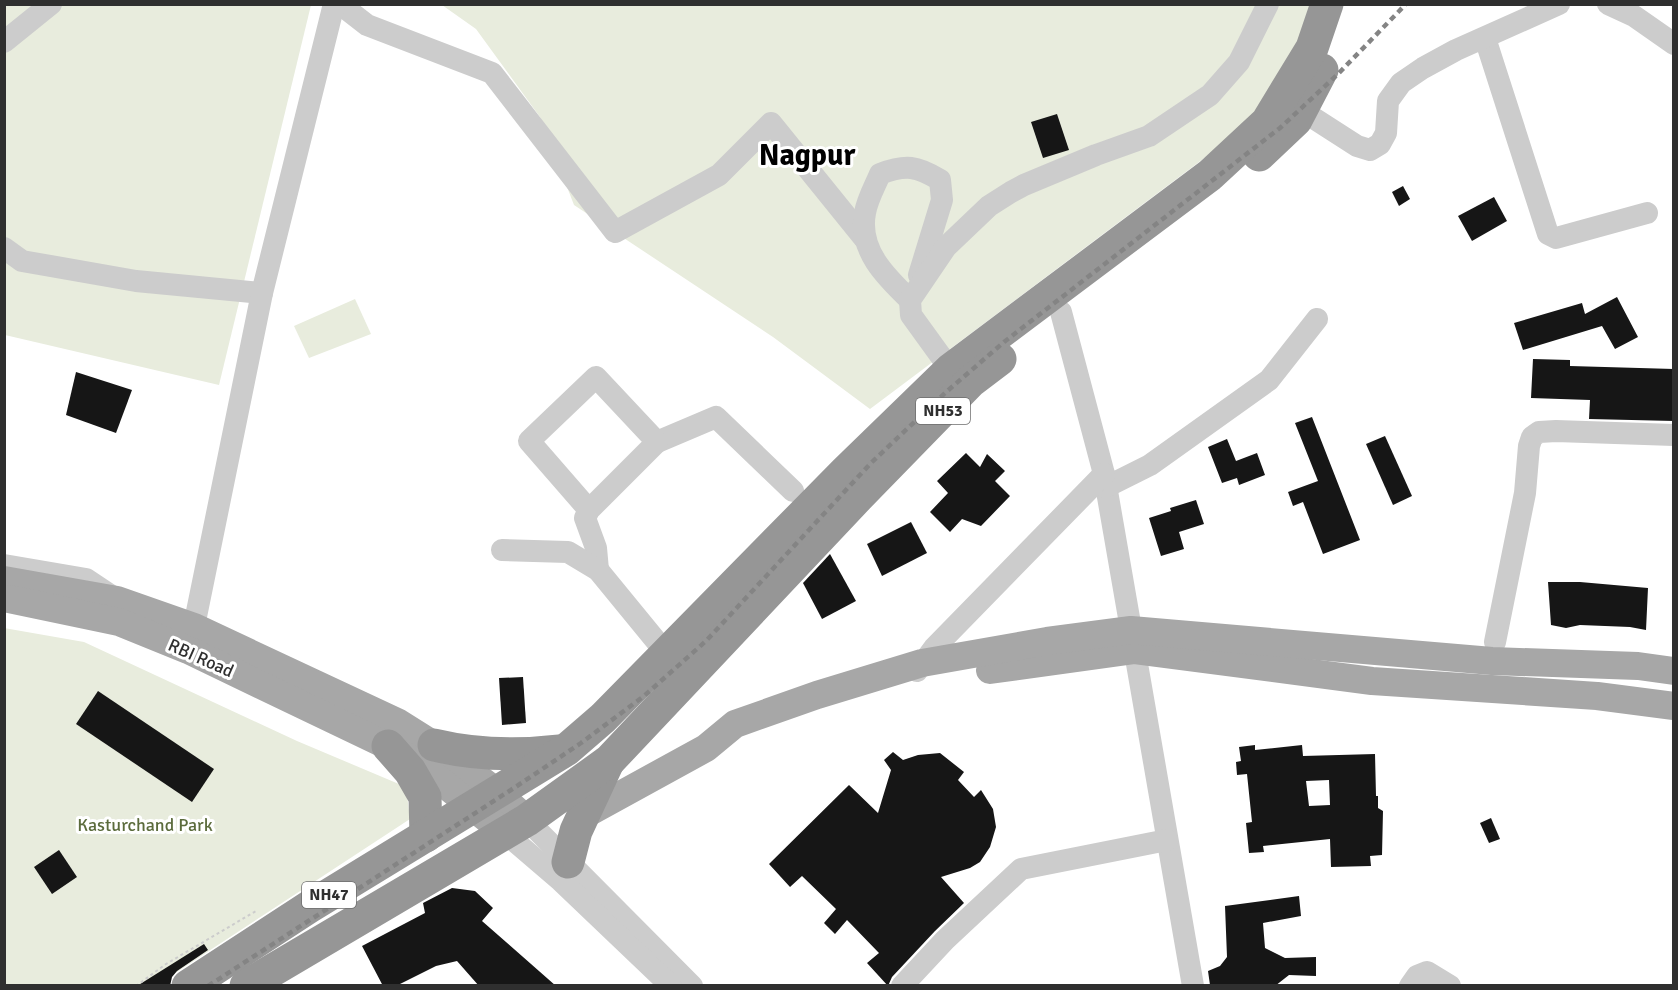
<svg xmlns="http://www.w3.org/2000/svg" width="1678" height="990" font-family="Signika,sans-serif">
	<rect width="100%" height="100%" fill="#fff"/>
	<g fill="#e8ecdd">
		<polygon points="5,5 311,5 219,385 5,335"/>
		<polygon points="442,5 1323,5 1247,126 870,409 773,337 574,205 540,117 476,29"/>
		<polygon points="355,299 371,334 309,358 294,326"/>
		<polygon points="4,628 84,642 297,741 406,787 410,819 157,985 5,985"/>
	</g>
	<g fill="#161616" fill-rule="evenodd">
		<polygon points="1057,114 1069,150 1043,158 1031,122"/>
		<polygon points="1403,186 1410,199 1399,206 1392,192"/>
		<polygon points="1494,197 1507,221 1472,241 1458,216"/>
		<polygon points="1617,297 1638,337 1615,349 1602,326 1523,350 1514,323 1582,303 1585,314"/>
		<polygon points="1533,359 1570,360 1570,366 1674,369 1674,421 1589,419 1590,400 1531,398"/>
		<polygon points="76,372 132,390 116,433 66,415"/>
		<polygon points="1312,417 1360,540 1323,554 1303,502 1293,506 1288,492 1318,481 1295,423"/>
		<polygon points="1385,436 1412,496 1393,505 1366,444"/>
		<polygon points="1227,439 1236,461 1257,453 1265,475 1239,485 1237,478 1222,483 1208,447"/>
		<polygon points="966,453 980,467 987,454 1005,471 995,481 1010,496 981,526 962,519 950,532 930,512 948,493 937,481"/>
		<polygon points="1196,500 1204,524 1179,532 1184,549 1161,556 1149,518 1171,511 1170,508"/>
		<polygon points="911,522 927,553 882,576 867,544"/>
		<polygon points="830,554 856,601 822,619 803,583"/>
		<polygon points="1548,582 1580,582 1648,588 1646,630 1630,627 1580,625 1566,628 1551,625"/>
		<polygon points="523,677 526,723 502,725 499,678"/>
		<polygon points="98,691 214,769 192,802 76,724"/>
		<path d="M1255 745V750L1302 745 1303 756 1375 754 1376 796H1378V808L1383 811 1382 855 1370 856 1371 866 1331 867 1330 839 1263 846 1264 852 1249 853 1246 823 1252 822 1247 774 1237 775 1236 762 1241 761 1239 747ZM1329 780 1330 805 1309 806 1306 781Z"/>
		<polygon points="893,752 903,760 918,755 940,753 964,772 958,780 974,797 981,790 993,809 996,827 990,847 980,862 970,868 941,877 964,903 935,931 892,977 888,986 867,963 879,953 847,920 835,934 824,923 836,909 802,876 790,887 769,864 849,785 878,813 891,770 884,760"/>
		<polygon points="1491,818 1500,839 1489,843 1480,823"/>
		<polygon points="59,850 77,877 52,894 34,867"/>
		<polygon points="452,888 475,891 493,908 482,921 556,986 479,986 457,961 436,966 396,986 383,986 362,946 425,913 423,903"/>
		<polygon points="1299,896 1301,916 1263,923 1265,948 1285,958 1316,957 1316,976 1289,975 1275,986 1210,985 1208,971 1220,966 1227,957 1225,906"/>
		<polygon points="204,944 208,950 177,971 172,977 170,986 137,986"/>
	</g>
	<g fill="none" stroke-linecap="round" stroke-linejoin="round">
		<polyline stroke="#ccc" stroke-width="2" stroke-dasharray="3 3" stroke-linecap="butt" points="136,986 166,964 256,911"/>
		<g stroke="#ccc" stroke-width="22">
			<polyline points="340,4 367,25 492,73 615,232 719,175 771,123 864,238"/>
			<polyline points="1608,4 1634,16 1674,44"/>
			<polyline points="1485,38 1548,234 1556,238 1647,213"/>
			<polyline points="4,42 51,4"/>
			<polyline points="1301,110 1357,146 1370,150 1380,144 1386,133 1388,101 1401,83 1423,68 1456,50 1559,4"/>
			<polyline points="4,248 22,261 136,281 262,293"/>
			<path d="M910 300C886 277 858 250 865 213 867 200 875 186 880 174 906 164 917 166 940 180L942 200 919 275"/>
			<polyline points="1061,312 1104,474 1193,986"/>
			<polyline points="958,380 911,315 910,300 946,247 989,206 1011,192 1024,185 1096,155 1149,136 1210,95 1239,62 1268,4"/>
			<polyline points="657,442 716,417 793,491"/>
			<polyline points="1106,487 1150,465 1269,380 1317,319"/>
			<polyline points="589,510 529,441 596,377 657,442 589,510 585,518 596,548 598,570"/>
			<polyline points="502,550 568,552 598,570 666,653"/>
			<polyline points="4,565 86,579 113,597"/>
			<polyline points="191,641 262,293 334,4"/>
			<polyline points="1495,642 1525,493 1529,446 1532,437 1539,432 1556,431 1674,435"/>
			<polyline points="917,671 934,648 1104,474"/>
			<polyline points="527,820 692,986"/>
			<polyline points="505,833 561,881 671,986"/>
			<polyline points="902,986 945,940 1021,869 1167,840"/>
			<polyline points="1410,986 1417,976 1427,972 1450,986"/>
		</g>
		<g stroke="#a7a7a7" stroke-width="28">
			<polyline points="4,580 117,600 194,627 399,723 434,745 493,789 527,820"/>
			<polyline points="9,599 119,622 188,650 388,746 421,765 505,833"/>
			<polyline points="990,670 1135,650 1372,681 1597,696 1674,706"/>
			<polyline points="584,815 706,748 735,724 817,695 922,663 1047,641 1131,630 1492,661 1638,666 1674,671"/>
		</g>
		<g stroke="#969696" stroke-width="33">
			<polyline points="1259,155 1296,120 1322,70"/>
			<path d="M434 745C476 755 517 756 560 751"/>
			<polyline points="388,746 410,771 425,797 426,836"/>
			<polyline points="568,862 576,831 608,762"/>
			<polyline points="188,986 309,907 566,750 603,718 846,471 950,370 1210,175 1267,122 1312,48 1327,4"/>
			<polyline points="246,986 527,820 609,761 858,497 971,381 1000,359"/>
		</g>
		<polyline stroke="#848484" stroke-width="4.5" stroke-dasharray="6 4.5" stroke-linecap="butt" points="208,986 517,786 581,743 644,696 706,641 871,463 945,393 1004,342 1280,128 1338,74 1406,4"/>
	</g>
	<g text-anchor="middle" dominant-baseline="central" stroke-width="6" stroke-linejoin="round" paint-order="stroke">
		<g fill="#fff" stroke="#6d6d6d" stroke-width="1.5">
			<rect x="916" y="398" width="54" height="26" rx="4.5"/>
			<rect x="302" y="882" width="54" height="26" rx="4.5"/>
		</g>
		<g font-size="16" font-weight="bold" fill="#2f2f2f">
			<text x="943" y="411">NH53</text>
			<text x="329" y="895">NH47</text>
		</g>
		<g font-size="18" fill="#2f2f2f" stroke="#fff">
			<text transform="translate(201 658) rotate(24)">RBI Road</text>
		</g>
		<g font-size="18" fill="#5b6b3c" stroke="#fff">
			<text x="145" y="825">Kasturchand Park</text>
		</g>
		<g font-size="30" font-weight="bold" fill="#000" stroke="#fff">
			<text x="807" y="155">Nagpur</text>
		</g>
	</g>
	<rect width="1678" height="990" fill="none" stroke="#2f2f2f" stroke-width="12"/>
</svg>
